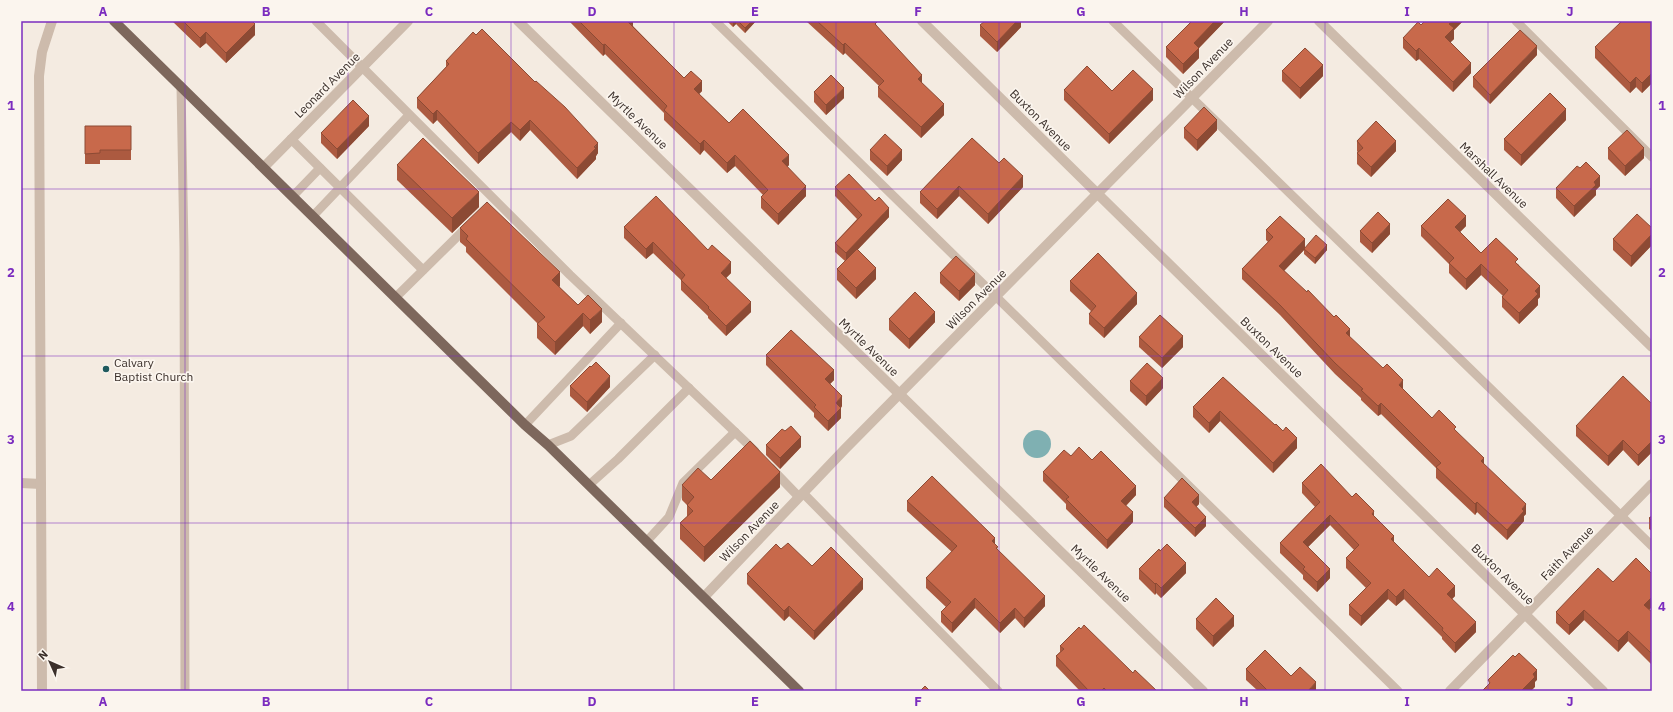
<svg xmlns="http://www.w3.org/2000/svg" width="1673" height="712" font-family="'IBM Plex Sans',sans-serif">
	<rect width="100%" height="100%" fill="#f4ebe1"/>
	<circle fill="#7fb0b2" cx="1037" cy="444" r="14"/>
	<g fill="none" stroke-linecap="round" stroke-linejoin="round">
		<g stroke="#cdbbac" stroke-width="9">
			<polyline points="316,21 570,275 755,451"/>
			<polyline points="715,21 1398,691"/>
			<polyline points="1113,21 1652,546"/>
			<polyline points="1516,21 1652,157"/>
			<polyline points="181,86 184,249 185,691"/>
			<polyline points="291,139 423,270"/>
			<polyline points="293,196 320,168"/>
			<polyline points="313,216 409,115"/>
			<polyline points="396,297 468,226"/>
			<polyline points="525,425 621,323"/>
			<polyline points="548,445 571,436 655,355"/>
			<polyline points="771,468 799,497"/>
			<polyline points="589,485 618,459 689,388"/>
			<polyline points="803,493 998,691"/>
			<polyline points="646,542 669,517 683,483 735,432"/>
		</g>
		<g stroke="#cdbbac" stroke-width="10">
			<polyline points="518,21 1203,691"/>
			<polyline points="922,21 1603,691"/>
			<polyline points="1319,21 1652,347"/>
			<polyline points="264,167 408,21"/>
			<polyline points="21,483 41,484"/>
			<polyline points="704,597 845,449 1268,21"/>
			<polyline points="42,691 39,76 42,52 52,21"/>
			<polyline points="1450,691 1652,484"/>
		</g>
		<polyline stroke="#7d675c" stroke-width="10" points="114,21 525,425 548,445 799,691"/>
	</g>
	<g fill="#ac5a40">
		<polygon points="172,21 252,21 255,35 226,63 206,43 200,48"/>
		<polygon points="569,21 633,21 633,26 684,78 702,91 699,94 729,123 789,165 787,167 806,196 778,225 761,208 761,197 763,195 735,166 727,173 704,150 700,155 664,120 664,113 605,54 603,56"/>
		<polygon points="727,21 756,21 745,33 736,24 733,27"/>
		<polygon points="806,21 875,21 877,27 922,83 944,115 921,138 878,97 878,87 879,86 845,53 843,55"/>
		<polygon points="1021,21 1021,27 997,52 980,36 980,25"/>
		<polygon points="1192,21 1225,21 1199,48 1199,58 1183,74 1166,57 1166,47"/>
		<polygon points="1425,21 1463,21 1454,30 1454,39 1450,42 1471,73 1453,92 1419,59 1416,61 1403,48 1403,38 1421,25"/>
		<polygon points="1652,21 1652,83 1642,93 1636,87 1630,93 1595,58 1595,47"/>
		<polygon points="1537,55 1490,104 1473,87 1473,77"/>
		<polygon points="446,61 598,153 596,156 596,159 577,179 530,130 520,141 511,132 478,164 437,120 433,124 417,108 417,98 446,67"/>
		<polygon points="1282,71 1323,76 1300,99 1282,81"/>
		<polygon points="1064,90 1112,91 1153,100 1109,144 1064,100"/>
		<polygon points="814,92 844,98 826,115 814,102"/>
		<polygon points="1566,120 1521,166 1504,150 1504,139"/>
		<polygon points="85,126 131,126 131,160 100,160 100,164 85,164"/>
		<polygon points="369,126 337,159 321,143 321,133"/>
		<polygon points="1184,128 1217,130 1197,151 1184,138"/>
		<polygon points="972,138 1023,187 988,224 959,196 937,219 920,203 920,192"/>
		<polygon points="1357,141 1396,151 1371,177 1357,164 1357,153 1358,153 1357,151"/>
		<polygon points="1608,148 1644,158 1625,176 1608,159"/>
		<polygon points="870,150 902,160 887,176 870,160"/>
		<polygon points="397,165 479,207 452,233 397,180"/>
		<polygon points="1580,168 1600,186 1596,190 1596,195 1574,217 1556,198 1556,188"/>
		<polygon points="835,187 889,217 857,250 876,279 856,299 837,280 837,269 845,261 835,252 835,243 857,219 835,196"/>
		<polygon points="1421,226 1466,226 1460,232 1481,253 1518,264 1540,297 1538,299 1538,305 1519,324 1502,307 1502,297 1503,296 1481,275 1466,290 1449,273 1449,264 1421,236"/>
		<polygon points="624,227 731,273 726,278 751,312 726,336 708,318 708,316 681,290 681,280 653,253 646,259 624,238"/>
		<polygon points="460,228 560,286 559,287 578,305 602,322 590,334 583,326 555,355 537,338 537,324 538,324 466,252 466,247 460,242"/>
		<polygon points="1652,228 1652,245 1631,267 1613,250 1613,239"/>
		<polygon points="1266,230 1305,248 1327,250 1315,264 1304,254 1304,250 1284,271 1350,338 1432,418 1456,431 1526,514 1524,516 1524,521 1507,540 1477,512 1475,515 1436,478 1436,468 1381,414 1378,416 1361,400 1361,398 1335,374 1280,315 1242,279 1242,269 1268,242 1266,240"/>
		<polygon points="1360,231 1390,234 1372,253 1360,242"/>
		<polygon points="940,273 975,285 959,301 940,283"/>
		<polygon points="1070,281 1137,304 1104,338 1089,324 1089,314 1091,311 1070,291"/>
		<polygon points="889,319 935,322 909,349 889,330"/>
		<polygon points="1139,337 1183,347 1162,368 1139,347"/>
		<polygon points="766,355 834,380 830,384 842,406 841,408 841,418 828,431 814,417 814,413 766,365"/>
		<polygon points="1223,377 1297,448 1273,473 1220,421 1209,433 1193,417 1193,407"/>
		<polygon points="1130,381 1163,388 1146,406 1130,391"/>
		<polygon points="570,386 610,387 587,412 570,396"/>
		<polygon points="1652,404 1652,452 1638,466 1623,450 1608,466 1576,436 1576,426"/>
		<polygon points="785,431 801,447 780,469 766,455 766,445"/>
		<polygon points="1071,456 1092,460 1136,495 1126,506 1133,522 1107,549 1066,509 1066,504 1043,481 1043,472"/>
		<polygon points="711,480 780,487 704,562 680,539 680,523 687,517 687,505 682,500 682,485"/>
		<polygon points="1302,483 1352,497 1374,516 1394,542 1429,577 1455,596 1452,599 1476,632 1455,653 1442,639 1442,637 1404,599 1396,606 1388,599 1361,626 1349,615 1349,605 1366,588 1346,568 1346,558 1354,550 1330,525 1308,547 1330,578 1317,592 1303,579 1303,575 1280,553 1280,543 1315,507 1302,493"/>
		<polygon points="1164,498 1199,504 1196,507 1206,526 1195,537 1164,507"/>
		<polygon points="907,501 995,544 998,550 1045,606 1024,628 1015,618 1000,633 975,608 952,633 941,622 941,612 946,607 926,588 926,578 952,552 907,511"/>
		<polygon points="1652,516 1652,531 1649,529 1649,518"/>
		<polygon points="781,549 812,566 863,589 814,640 789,616 784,621 747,584 747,574"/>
		<polygon points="1139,569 1186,573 1161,598 1156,593 1155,595 1139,579"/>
		<polygon points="1613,582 1652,612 1652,665 1628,641 1618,652 1584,620 1569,635 1556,623 1556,612"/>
		<polygon points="1196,619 1234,626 1213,647 1196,629"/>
		<polygon points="1060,646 1133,673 1157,691 1080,691 1056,666 1056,656 1060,652"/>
		<polygon points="1246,669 1291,676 1316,691 1258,691 1246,680"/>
	</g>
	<g fill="#8c4a34">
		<polygon points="627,21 633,21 633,26"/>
		<polygon points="734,21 736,21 736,24 733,27 733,22"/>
		<polygon points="752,21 756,21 745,33 745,28"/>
		<polygon points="1017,21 1021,21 1021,27 997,52 997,42"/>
		<polygon points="1215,21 1225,21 1199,48 1199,58 1183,74 1183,64 1194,43"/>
		<polygon points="1453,21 1463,21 1454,30 1454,39 1445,48 1445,37 1449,24"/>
		<polygon points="255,24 255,35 226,63 226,53"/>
		<polygon points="206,32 206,43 200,48 200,38"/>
		<polygon points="845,43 845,53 843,55 843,45"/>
		<polygon points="605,44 605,54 603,56 603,45"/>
		<polygon points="1537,46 1537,55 1490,104 1490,95"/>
		<polygon points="1419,48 1419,59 1416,61 1416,51"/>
		<polygon points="1471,63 1471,73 1453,92 1453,82"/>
		<polygon points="1323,65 1323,76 1300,99 1300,88"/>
		<polygon points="1652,73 1652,83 1642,93 1642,83"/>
		<polygon points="922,75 922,85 918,79"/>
		<polygon points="1636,77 1636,87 1630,93 1630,83"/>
		<polygon points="702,81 702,91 694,99 694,89"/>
		<polygon points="844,88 844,98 826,115 826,105"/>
		<polygon points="1153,89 1153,100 1109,144 1109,134"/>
		<polygon points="944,104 944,115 921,138 921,127"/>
		<polygon points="1566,109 1566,120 1521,166 1521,155"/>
		<polygon points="437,110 437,120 433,124 433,114"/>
		<polygon points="369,116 369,126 337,159 337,149"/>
		<polygon points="530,120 530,130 520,141 520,130"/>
		<polygon points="1217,120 1217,130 1197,151 1197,140"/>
		<polygon points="511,122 511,132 478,164 478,153"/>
		<polygon points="704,140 704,150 700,155 700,144"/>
		<polygon points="1396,141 1396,151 1371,177 1371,167"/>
		<polygon points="598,143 598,153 596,156 596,159 577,179 577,168"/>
		<polygon points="1644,148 1644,158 1625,176 1625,166"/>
		<polygon points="902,150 902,160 887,176 887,166"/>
		<polygon points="735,155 735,166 727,173 727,163"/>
		<polygon points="789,155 789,165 782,172 782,161"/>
		<polygon points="1023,176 1023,187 988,224 988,214"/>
		<polygon points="1600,176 1600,186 1596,190 1596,195 1574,217 1574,206 1594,182"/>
		<polygon points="806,186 806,196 778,225 778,214"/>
		<polygon points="959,186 959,196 937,219 937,209"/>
		<polygon points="479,192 479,207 452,233 452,218"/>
		<polygon points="889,208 889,217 846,262 846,253"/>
		<polygon points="1466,216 1466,226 1455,237 1455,227"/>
		<polygon points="1390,224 1390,234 1372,253 1372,243"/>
		<polygon points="1652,234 1652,245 1631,267 1631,256"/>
		<polygon points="1305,239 1305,249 1304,249 1304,250 1279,276 1279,266"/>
		<polygon points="653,242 653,253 646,259 646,249"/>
		<polygon points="1327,245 1327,250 1315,264 1315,258"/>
		<polygon points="731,262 731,273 721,283 721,273"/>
		<polygon points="1481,264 1481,275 1466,290 1466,279"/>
		<polygon points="876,268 876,279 856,299 856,288"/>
		<polygon points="560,272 560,286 552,294 552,280"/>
		<polygon points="975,274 975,285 959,301 959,291"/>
		<polygon points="1540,286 1540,297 1538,299 1538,305 1519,324 1519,313 1535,291"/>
		<polygon points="1137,293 1137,304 1104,338 1104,328"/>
		<polygon points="751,302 751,312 726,336 726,326"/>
		<polygon points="602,309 602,322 590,334 590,320"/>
		<polygon points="935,312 935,322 909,349 909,339"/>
		<polygon points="583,313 583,326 555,355 555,342"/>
		<polygon points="1350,329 1350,339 1346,333"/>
		<polygon points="1183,336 1183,347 1162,368 1162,358"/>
		<polygon points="834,370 834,380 825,389 825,379"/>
		<polygon points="610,376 610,387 587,412 587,402"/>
		<polygon points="1163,378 1163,388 1146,406 1146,396"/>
		<polygon points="1403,380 1403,390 1399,385"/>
		<polygon points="842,396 842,406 836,413 836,403"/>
		<polygon points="1381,403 1381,414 1378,416 1378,406"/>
		<polygon points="841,408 841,418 828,431 828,421"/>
		<polygon points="1220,411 1220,421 1209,433 1209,423"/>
		<polygon points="801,437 801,447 780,469 780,458"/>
		<polygon points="1297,438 1297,448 1273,473 1273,463"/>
		<polygon points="1623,440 1623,450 1608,466 1608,456"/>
		<polygon points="1652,441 1652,452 1638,466 1638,455"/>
		<polygon points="1484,458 1484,468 1481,461"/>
		<polygon points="780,472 780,487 704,562 704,547"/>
		<polygon points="1136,486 1136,495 1121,510 1121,501"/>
		<polygon points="1199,495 1199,504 1192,511 1192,502"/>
		<polygon points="1477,502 1477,512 1475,515 1475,504"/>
		<polygon points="1526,504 1526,514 1524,516 1524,521 1507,540 1507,530 1522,509"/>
		<polygon points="1374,511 1374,521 1372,514"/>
		<polygon points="1133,512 1133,522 1107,549 1107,540"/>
		<polygon points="1330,515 1330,525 1303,552 1303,542"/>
		<polygon points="1206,517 1206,526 1195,537 1195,528"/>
		<polygon points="1394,536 1394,546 1391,539"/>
		<polygon points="995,538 995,548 992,541"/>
		<polygon points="1186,563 1186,573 1161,598 1161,588"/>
		<polygon points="1330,569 1330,578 1317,592 1317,582"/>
		<polygon points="863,579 863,589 814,640 814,631"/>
		<polygon points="1156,583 1156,593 1155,595 1155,584"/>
		<polygon points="1455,586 1455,596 1447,604 1447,594"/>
		<polygon points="1388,589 1388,599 1361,626 1361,616"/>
		<polygon points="1404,589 1404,599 1396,606 1396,597"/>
		<polygon points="1045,596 1045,606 1024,628 1024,618"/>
		<polygon points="1652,597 1652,607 1644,615 1644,605"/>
		<polygon points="975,598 975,608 952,633 952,623"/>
		<polygon points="789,606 789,616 784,621 784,611"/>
		<polygon points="1015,608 1015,618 1000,633 1000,623"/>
		<polygon points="1584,610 1584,620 1569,635 1569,625"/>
		<polygon points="1234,616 1234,626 1213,647 1213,636"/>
		<polygon points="1476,622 1476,632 1455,653 1455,643"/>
		<polygon points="1628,631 1628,641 1618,652 1618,641"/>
		<polygon points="1537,670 1537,680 1535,682 1535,687 1531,691 1521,691 1533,674"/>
		<polygon points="1316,682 1316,691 1308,691"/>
	</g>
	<g fill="#c8694b" stroke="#8c4a34">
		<polygon points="183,21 252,21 255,24 226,53 206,32 200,38"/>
		<polygon points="579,21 628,21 627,21 684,78 691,71 702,81 694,89 729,123 743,109 789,155 782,161 806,186 778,214 761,197 768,190 735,155 727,163 704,140 700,144 664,110 667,106 605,44 603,45"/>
		<polygon points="738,21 752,21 745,28"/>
		<polygon points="817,21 875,21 877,22 875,24 922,75 918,79 944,104 921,127 878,87 884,81 845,43 843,45"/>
		<polygon points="985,21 1017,21 997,42 980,25"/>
		<polygon points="1192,21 1215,21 1194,43 1199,48 1183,64 1166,47"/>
		<polygon points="1425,21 1453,21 1449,24 1454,28 1445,37 1471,63 1453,82 1419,48 1416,51 1403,38 1418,22 1421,25"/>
		<polygon points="1622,21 1652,21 1652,73 1642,83 1636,77 1630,83 1595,47"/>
		<polygon points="482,29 535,82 536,81 565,107 598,143 594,147 596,148 577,168 530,120 520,130 511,122 478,153 437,110 433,114 417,98 449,64 446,61 473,32 476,35"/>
		<polygon points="1520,30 1537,46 1490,95 1473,77"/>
		<polygon points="1305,48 1323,65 1300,88 1282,71"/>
		<polygon points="1087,66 1112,91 1133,70 1153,89 1109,134 1064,90"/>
		<polygon points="831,75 844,88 826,105 814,92"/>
		<polygon points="1550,93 1566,109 1521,155 1504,139"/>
		<polygon points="353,100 369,116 337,149 321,133"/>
		<polygon points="1204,107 1217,120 1197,140 1184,128"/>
		<polygon points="1376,121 1396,141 1371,167 1357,153 1363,148 1357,141"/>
		<polygon points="85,126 131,126 131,150 100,150 100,153 85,154"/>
		<polygon points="1627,130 1644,148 1625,166 1608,148"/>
		<polygon points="885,134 902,150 887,166 870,150"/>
		<polygon points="423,138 479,192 452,218 397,165"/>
		<polygon points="972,138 999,163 1004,158 1023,176 988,214 959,186 937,209 920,192"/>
		<polygon points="1586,162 1600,176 1594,182 1596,185 1574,206 1556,188 1577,166 1580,168"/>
		<polygon points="849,174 875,201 879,197 889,208 846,253 835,243 862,215 835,187"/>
		<polygon points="656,196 708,250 712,245 731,262 721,273 751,302 726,326 708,308 709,307 681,280 685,275 653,242 646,249 624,227"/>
		<polygon points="1448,199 1466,216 1455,227 1481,253 1496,238 1518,259 1515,262 1540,286 1535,291 1538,294 1519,313 1502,297 1508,290 1481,264 1466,279 1449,263 1454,258 1421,226"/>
		<polygon points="487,202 560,272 552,280 578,305 588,295 602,309 590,320 583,313 555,342 537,324 545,317 466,239 468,236 460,228"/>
		<polygon points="1378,212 1390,224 1372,243 1360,231"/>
		<polygon points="1637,214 1652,228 1652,234 1631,256 1613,239"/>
		<polygon points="1280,216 1305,239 1279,266 1307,292 1308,290 1334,317 1336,315 1350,329 1346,333 1383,368 1387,364 1403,380 1399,385 1432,418 1439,410 1456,427 1454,429 1484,458 1481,461 1526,504 1522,509 1524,511 1507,530 1477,502 1475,504 1436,467 1441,463 1381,403 1378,406 1361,390 1363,389 1335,363 1280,305 1242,269 1273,237 1266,230"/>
		<polygon points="1316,235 1327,245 1315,258 1304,249"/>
		<polygon points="857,249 876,268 856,288 837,269"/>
		<polygon points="1098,253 1137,293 1104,328 1089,314 1096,306 1070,281"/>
		<polygon points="956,256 975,274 959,291 940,273"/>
		<polygon points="915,292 935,312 909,339 889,319"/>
		<polygon points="1160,315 1183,336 1162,358 1139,337"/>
		<polygon points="791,330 834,370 825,379 842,396 836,403 841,408 828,421 814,407 816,405 766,355"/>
		<polygon points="596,362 610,376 587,402 570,386 590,366 591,367"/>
		<polygon points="1147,363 1163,378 1146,396 1130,381"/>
		<polygon points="1623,376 1652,404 1652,441 1638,455 1623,440 1608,456 1576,426"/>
		<polygon points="1223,377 1275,425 1276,424 1283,431 1286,427 1297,438 1273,463 1220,411 1209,423 1193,407"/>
		<polygon points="791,426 801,437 780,458 766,445 782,429 785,431"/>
		<polygon points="750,441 780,472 704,547 680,523 693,511 687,505 694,497 682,485 698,468 711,480"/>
		<polygon points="1079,447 1092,460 1101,451 1136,486 1121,501 1133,512 1107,540 1066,499 1069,497 1043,472 1064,450 1071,456"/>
		<polygon points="1321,464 1352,497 1356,493 1374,511 1372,514 1394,536 1391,539 1429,577 1437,568 1455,586 1447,594 1476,622 1455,643 1442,630 1443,628 1404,589 1396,597 1388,589 1361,616 1349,605 1371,583 1346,558 1359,545 1330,515 1303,542 1330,569 1317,582 1303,569 1305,567 1280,543 1320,502 1302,483"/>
		<polygon points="932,476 995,538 992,541 998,547 996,548 1045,596 1024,618 1015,608 1000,623 975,598 952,623 941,612 951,602 926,578 957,546 907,501"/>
		<polygon points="1182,478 1199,495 1192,502 1206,517 1195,528 1164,498"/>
		<polygon points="1652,516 1652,521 1649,518"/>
		<polygon points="788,543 812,566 831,547 863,579 814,631 789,606 784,611 747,574 776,544 781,549"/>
		<polygon points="1167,544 1186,563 1161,588 1156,583 1155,584 1139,569 1159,549 1160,551"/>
		<polygon points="1636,558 1652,574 1652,597 1644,605 1652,612 1652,654 1628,631 1618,641 1584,610 1569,625 1556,612 1598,568 1613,582"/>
		<polygon points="1216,598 1234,616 1213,636 1196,619"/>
		<polygon points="1084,625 1133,673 1135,670 1157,691 1107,691 1104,688 1101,691 1089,691 1056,656 1064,649 1060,646 1079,627 1081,629"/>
		<polygon points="1265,650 1291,676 1300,667 1316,682 1308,691 1268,691 1246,669"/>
		<polygon points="1519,653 1537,670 1533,674 1535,677 1521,691 1482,691 1490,683 1488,680 1513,655 1515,657"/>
		<polygon points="925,686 930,691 920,691"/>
	</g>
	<path fill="none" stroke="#7b2cbf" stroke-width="1" stroke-opacity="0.55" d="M185 21V691M348 21V691M511 21V691M674 21V691M836 21V691M999 21V691M1162 21V691M1325 21V691M1488 21V691M21 189H1652M21 356H1652M21 523H1652"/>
	<circle fill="#1f5a5e" stroke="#fbf5ee" stroke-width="1.5" cx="106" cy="369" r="4"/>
	<g text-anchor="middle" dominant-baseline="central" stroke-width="3.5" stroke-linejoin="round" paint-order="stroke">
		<g font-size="12" fill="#3b302b" stroke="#fbf5ee">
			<text transform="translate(1203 68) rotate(-46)">Wilson Avenue</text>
			<text transform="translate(327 85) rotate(-45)">Leonard Avenue</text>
			<text transform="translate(638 120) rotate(44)">Myrtle Avenue</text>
			<text transform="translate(1041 120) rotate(45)">Buxton Avenue</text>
			<text transform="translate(1494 175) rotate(44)">Marshall Avenue</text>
			<text transform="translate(976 299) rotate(-45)">Wilson Avenue</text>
			<text transform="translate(869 347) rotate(44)">Myrtle Avenue</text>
			<text transform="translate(1272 347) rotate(44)">Buxton Avenue</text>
			<text transform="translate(749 531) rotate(-46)">Wilson Avenue</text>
			<text transform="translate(1567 553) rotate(-46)">Faith Avenue</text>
			<text transform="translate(1101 573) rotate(44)">Myrtle Avenue</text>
			<text transform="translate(1503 574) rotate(44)">Buxton Avenue</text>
		</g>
		<g font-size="12" fill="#3b302b" stroke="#fbf5ee" text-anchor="start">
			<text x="114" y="362">Calvary<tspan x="114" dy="14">Baptist Church</tspan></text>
		</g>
	</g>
	<rect width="1673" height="712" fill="none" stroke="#fbf5ee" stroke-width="44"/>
	<g transform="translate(50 662) rotate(315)" stroke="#fbf5ee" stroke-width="3" paint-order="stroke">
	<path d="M0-3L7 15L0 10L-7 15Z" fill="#3b302b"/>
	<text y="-6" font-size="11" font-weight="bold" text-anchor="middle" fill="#3b302b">N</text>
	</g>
	<rect x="22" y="22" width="1629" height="668" fill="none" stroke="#7b2cbf" stroke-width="1.5"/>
	<g font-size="13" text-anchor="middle" font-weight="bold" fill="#7b2cbf">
		<text x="103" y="16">A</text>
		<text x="266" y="16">B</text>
		<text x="429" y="16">C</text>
		<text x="592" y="16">D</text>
		<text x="755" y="16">E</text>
		<text x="918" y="16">F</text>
		<text x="1081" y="16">G</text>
		<text x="1244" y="16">H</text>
		<text x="1407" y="16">I</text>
		<text x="1570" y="16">J</text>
		<text x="11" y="110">1</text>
		<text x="1662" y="110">1</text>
		<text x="11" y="277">2</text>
		<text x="1662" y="277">2</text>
		<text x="11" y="444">3</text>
		<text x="1662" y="444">3</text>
		<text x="11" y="611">4</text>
		<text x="1662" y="611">4</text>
		<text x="103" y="706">A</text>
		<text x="266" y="706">B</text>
		<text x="429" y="706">C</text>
		<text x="592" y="706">D</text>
		<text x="755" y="706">E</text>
		<text x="918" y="706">F</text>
		<text x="1081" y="706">G</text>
		<text x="1244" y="706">H</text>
		<text x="1407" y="706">I</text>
		<text x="1570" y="706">J</text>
	</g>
</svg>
